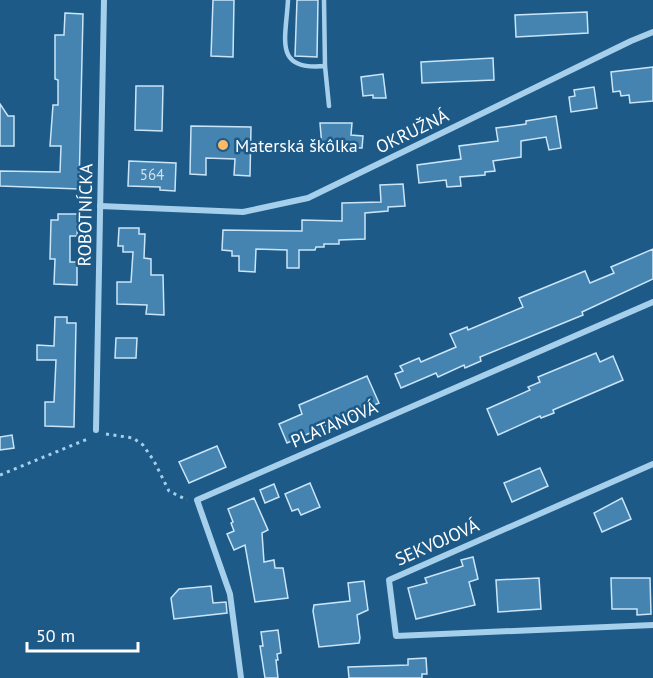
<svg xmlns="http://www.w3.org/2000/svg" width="653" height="678" font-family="'PT Sans',sans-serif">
	<rect width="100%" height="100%" fill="#1d5a87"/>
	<g fill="#4584b0" stroke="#cae5f8" stroke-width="1.5">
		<polygon points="213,0 234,0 233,57 211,56"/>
		<polygon points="297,0 318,0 317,57 295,56"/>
		<polygon points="587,12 588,33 516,37 515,15"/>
		<polygon points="65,13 83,14 79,189 0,186 0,171 60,172 61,146 50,146 53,105 58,105 58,80 55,79 55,35 64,35"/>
		<polygon points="493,58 494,80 422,83 421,62"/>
		<polygon points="653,67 653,101 630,103 629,95 621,96 620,91 613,92 611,72"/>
		<polygon points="383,74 386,98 373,98 373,95 363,96 361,77"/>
		<polygon points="136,86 163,86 162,131 135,130"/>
		<polygon points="594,87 597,108 571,112 569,97 575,96 574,90"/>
		<polygon points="0,104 8,116 14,116 14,146 0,146"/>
		<polygon points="556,116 561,148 549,150 546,137 521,141 521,157 493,161 495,171 485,172 485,175 460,177 461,186 447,187 446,180 419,183 417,165 461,159 459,146 498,141 496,128 526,124 526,121"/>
		<polygon points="320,123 352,123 351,135 363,136 362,148 322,147"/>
		<polygon points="191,126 251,127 250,176 234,175 235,159 206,158 206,175 190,174"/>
		<polygon points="129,161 176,163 175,191 160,190 160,187 128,186"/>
		<polygon points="403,184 405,206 388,207 388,211 365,213 365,239 339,240 339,244 324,244 324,247 316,247 315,250 299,250 299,268 287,268 287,250 256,249 255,272 239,271 239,256 232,256 232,251 222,250 223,230 302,231 302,220 342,221 342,203 381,202 380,185"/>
		<polygon points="58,214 78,214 77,236 70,236 70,262 77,262 77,285 54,284 55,259 50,259 51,220 58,220"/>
		<polygon points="119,228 139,228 139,234 145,234 144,258 151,259 151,275 163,275 164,315 146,314 147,305 117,304 117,282 131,282 133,252 123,252 123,246 118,246"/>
		<polygon points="653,249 653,279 582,312 583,315 480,357 481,361 465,368 464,365 438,377 436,373 401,388 395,374 403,371 400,366 419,358 421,362 456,347 450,334 467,327 468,330 523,307 519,298 585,271 590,283 614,273 611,267"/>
		<polygon points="55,317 67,317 67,323 76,323 74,427 45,426 45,402 54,402 56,360 37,360 37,345 54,346"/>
		<polygon points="116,338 137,338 136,358 115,358"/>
		<polygon points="596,353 600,362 613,356 623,380 553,410 554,413 541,418 540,416 498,435 487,409 530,390 528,387 540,382 538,377"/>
		<polygon points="367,376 379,403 324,426 325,429 311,435 310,433 287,443 279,424 302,414 299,405"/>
		<polygon points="12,435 14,448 0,450 0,437"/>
		<polygon points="217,446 226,467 189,483 179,462"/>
		<polygon points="540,468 548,486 512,502 504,483"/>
		<polygon points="310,483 320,507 301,515 298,509 292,511 285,494"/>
		<polygon points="274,484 279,497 265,503 260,490"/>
		<polygon points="254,498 268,530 262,533 264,562 274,560 275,568 283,568 288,598 255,602 245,545 234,550 227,534 234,531 231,523 233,522 228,509"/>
		<polygon points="622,498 631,519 602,532 594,513"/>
		<polygon points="473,557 478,579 469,582 475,605 416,619 408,588 427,583 425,578 463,566 461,560"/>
		<polygon points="539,578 541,609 498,612 496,580"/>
		<polygon points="611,578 650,578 651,614 637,615 637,609 612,609"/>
		<polygon points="364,581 368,610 357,615 360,638 359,643 319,647 313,611 314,605 350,601 348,583"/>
		<polygon points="211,586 213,603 226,602 227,613 174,619 171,598 179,589"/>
		<polygon points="278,630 281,653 277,654 278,660 276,660 278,678 265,678 260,646 263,646 261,632"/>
		<polygon points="426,658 427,674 422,674 422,678 349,678 348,667 408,665 408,659"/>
	</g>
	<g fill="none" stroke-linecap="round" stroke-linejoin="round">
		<g stroke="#a5cfeb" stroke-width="3" stroke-dasharray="3 4.5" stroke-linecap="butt">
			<polyline points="106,434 133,438 143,445 154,461 169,491 187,500"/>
			<polyline points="0,475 90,438"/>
		</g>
		<g stroke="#a5cfeb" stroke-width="4.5">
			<path d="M288 0C286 39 273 71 325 66L329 106"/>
			<polyline points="324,0 325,66"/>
		</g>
		<g stroke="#a5cfeb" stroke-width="6">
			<polyline points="100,206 243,212 308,198 631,41 653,32"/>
			<polyline points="96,430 104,0"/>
			<polyline points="653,464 389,580 396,636 653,625"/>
			<polyline points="241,678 230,594 197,500 653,302"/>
		</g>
	</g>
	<circle fill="#fbba63" stroke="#1d5a87" stroke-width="2" cx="223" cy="145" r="6"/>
	<g text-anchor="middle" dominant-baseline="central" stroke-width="5" stroke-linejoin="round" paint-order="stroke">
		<g font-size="15" fill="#d0e0eb">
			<text x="152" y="174">564</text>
		</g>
		<g font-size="18" fill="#fff" stroke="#1d5a87">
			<text transform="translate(412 131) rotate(-26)">OKRUŽNÁ</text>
			<text transform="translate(85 215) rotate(-89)">ROBOTNÍCKA</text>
			<text transform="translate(334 424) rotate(-23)">PLATANOVÁ</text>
			<text transform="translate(437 542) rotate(-24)">SEKVOJOVÁ</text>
		</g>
		<g font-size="18" fill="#fff" stroke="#1d5a87" text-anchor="start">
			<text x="235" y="145">Materská škôlka</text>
		</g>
	</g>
	<path d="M27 642v9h111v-9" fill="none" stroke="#ffffff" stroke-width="3"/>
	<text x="36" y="642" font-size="18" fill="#ffffff" stroke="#1d5a87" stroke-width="4.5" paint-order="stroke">50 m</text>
</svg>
